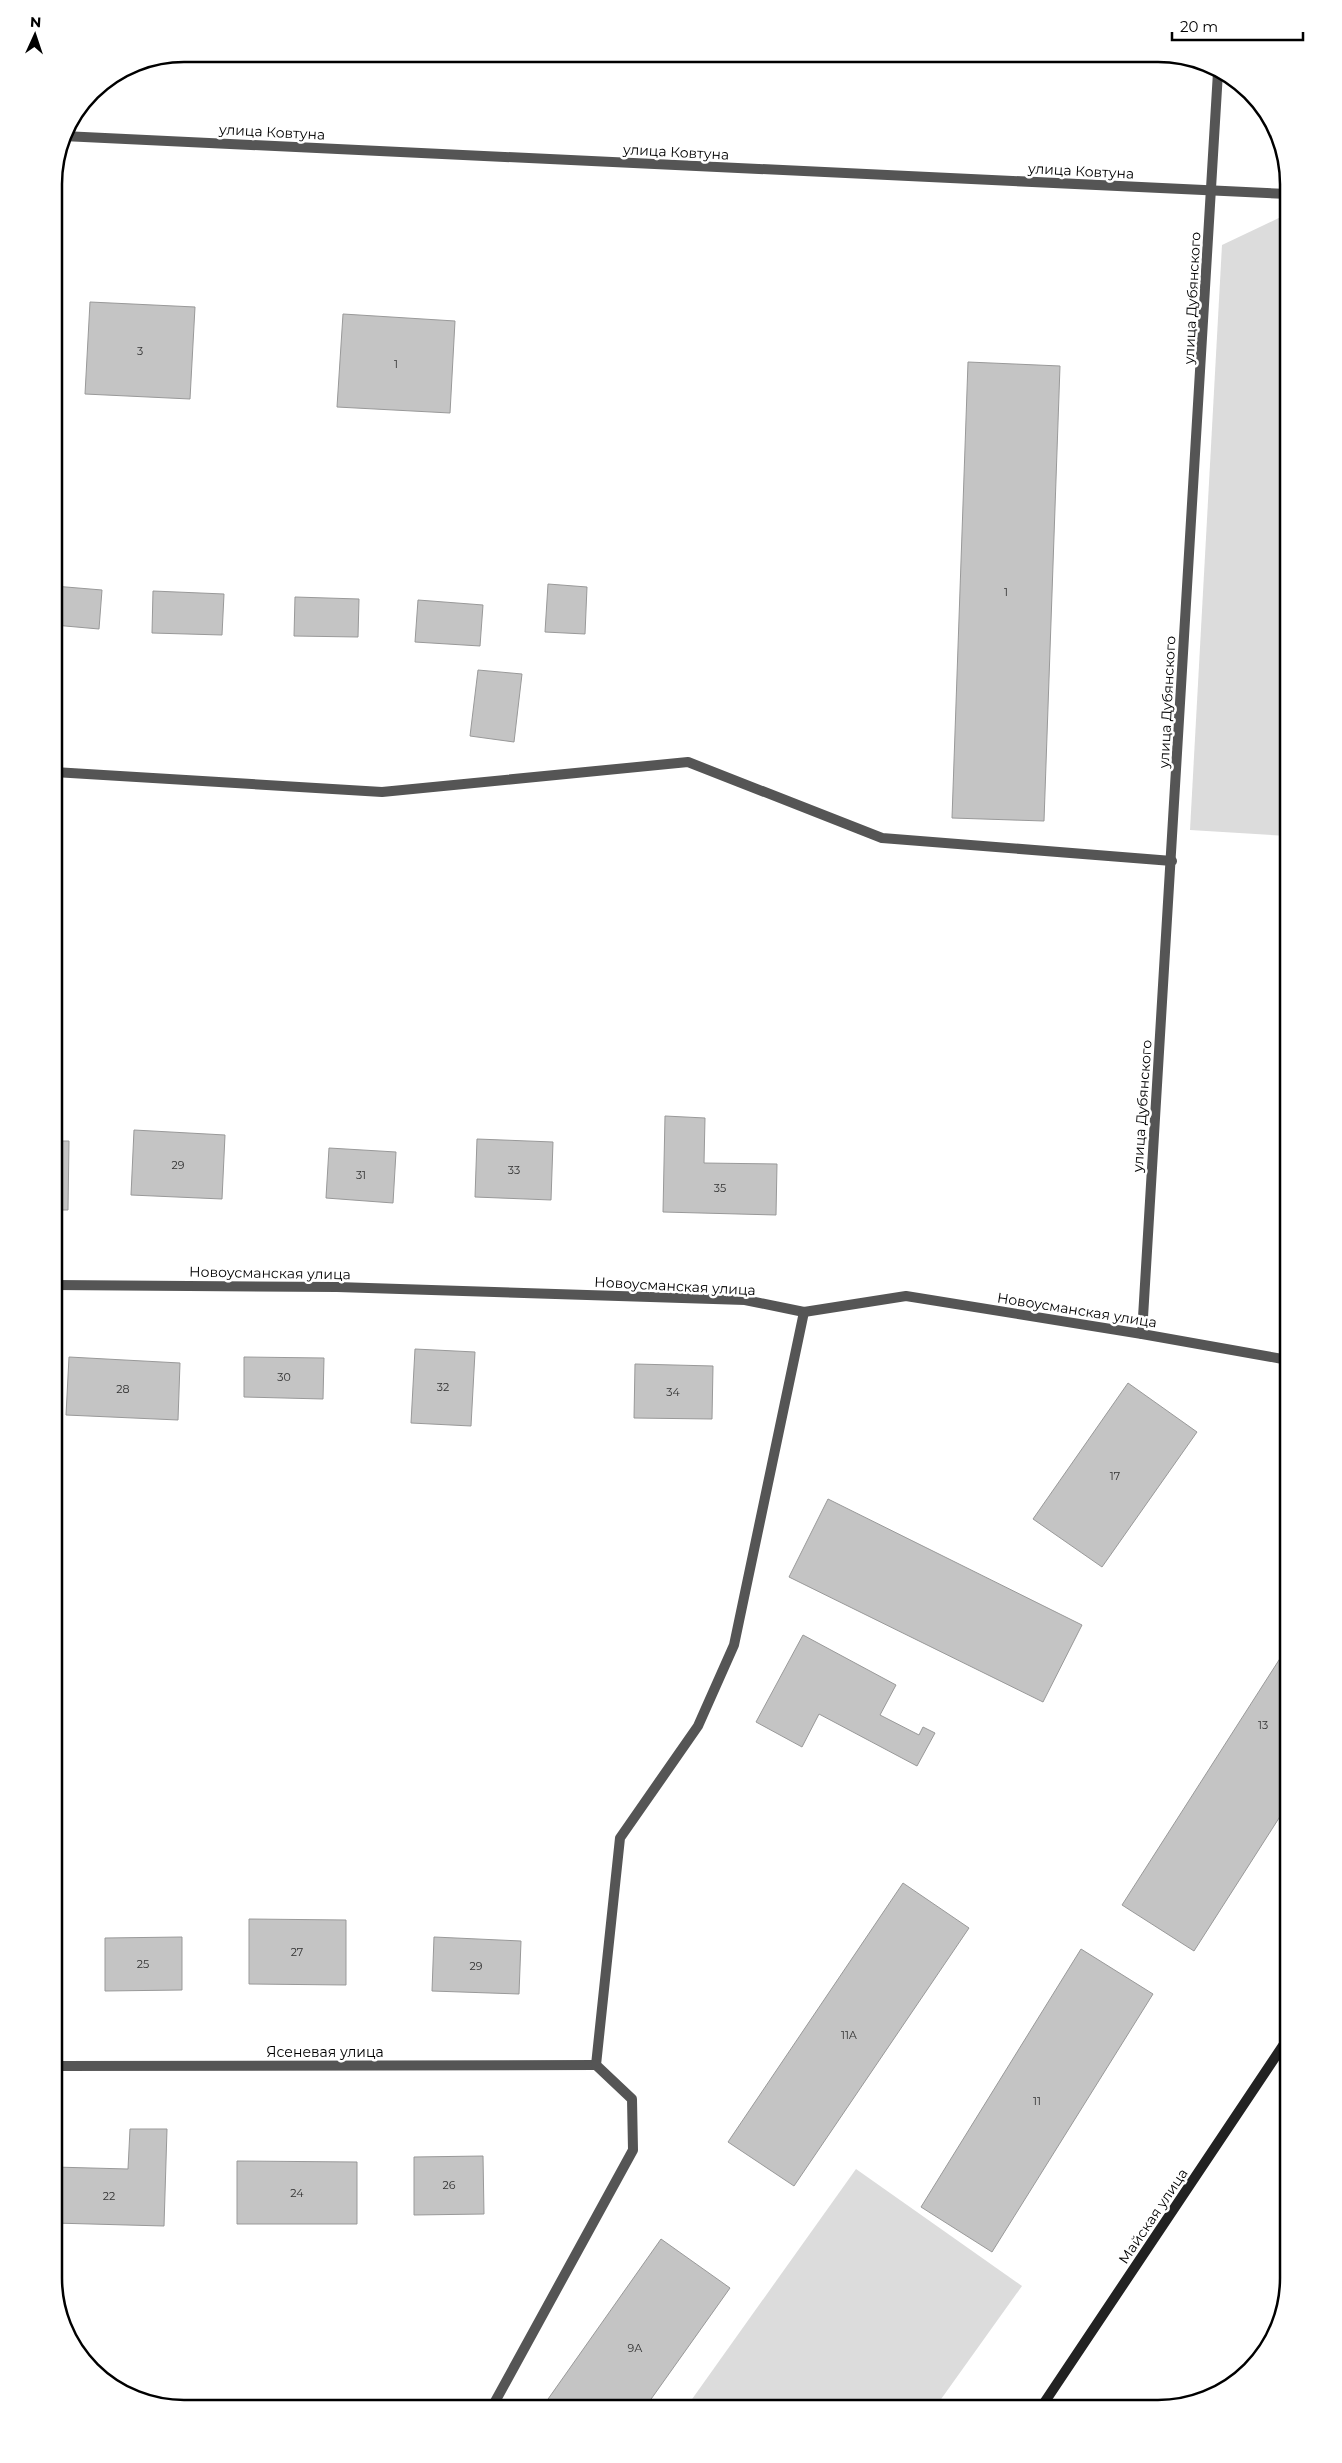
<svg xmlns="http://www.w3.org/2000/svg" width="1342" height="2463" font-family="Montserrat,sans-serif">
	<rect width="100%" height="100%" fill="#fff"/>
	<g fill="#dcdcdc">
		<polygon points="1283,216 1288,216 1288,836 1190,830 1222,245"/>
		<polygon points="856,2169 1022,2286 934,2409 685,2409"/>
	</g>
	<g fill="#c4c4c4" stroke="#999">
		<polygon points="90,302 195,307 190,399 85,394"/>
		<polygon points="343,314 455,321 450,413 337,407"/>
		<polygon points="968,362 1060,366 1044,821 952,818"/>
		<polygon points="548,584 587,587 585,634 545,632"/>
		<polygon points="54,586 102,590 99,629 54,625"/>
		<polygon points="153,591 224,594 222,635 152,633"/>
		<polygon points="295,597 359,599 358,637 294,636"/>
		<polygon points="418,600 483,605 480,646 415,642"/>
		<polygon points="478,670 522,674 514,742 470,736"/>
		<polygon points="665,1116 705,1118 704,1163 777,1164 776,1215 663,1212"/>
		<polygon points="134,1130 225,1135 222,1199 131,1195"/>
		<polygon points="477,1139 553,1142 551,1200 475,1197"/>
		<polygon points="54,1141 69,1141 68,1210 54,1210"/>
		<polygon points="329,1148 396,1152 393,1203 326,1198"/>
		<polygon points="415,1349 475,1352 471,1426 411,1423"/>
		<polygon points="69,1357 180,1363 178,1420 66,1415"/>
		<polygon points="244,1357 324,1358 323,1399 244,1397"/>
		<polygon points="635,1364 713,1366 712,1419 634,1418"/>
		<polygon points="1128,1383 1197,1432 1102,1567 1033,1519"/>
		<polygon points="828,1499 1082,1625 1043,1702 789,1577"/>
		<polygon points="803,1635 896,1685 880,1715 919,1735 923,1727 935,1733 917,1766 819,1714 802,1747 756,1722"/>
		<polygon points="1288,1646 1288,1804 1194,1951 1122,1905"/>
		<polygon points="903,1883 969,1928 794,2186 728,2142"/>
		<polygon points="249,1919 346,1920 346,1985 249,1984"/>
		<polygon points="182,1937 182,1990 105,1991 105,1938"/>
		<polygon points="434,1937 521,1941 519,1994 432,1991"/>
		<polygon points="1081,1949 1153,1994 992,2252 921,2207"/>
		<polygon points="130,2129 167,2129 164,2226 54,2223 54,2167 128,2169"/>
		<polygon points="483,2156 484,2214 414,2215 414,2157"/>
		<polygon points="237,2161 357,2162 357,2224 237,2224"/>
		<polygon points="661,2239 730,2288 644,2409 541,2409"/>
	</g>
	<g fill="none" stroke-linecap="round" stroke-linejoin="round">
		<polyline stroke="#555" stroke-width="10" points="54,772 382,792 688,762 882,838 1172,861"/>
		<g stroke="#555" stroke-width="10">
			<polyline points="63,136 1288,194"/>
			<polyline points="54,1285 337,1287 745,1300 804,1312 906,1296 1142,1334 1288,1360"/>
			<polyline points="1142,1334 1218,72"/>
			<polyline points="54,2066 596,2065"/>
			<polyline points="491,2409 633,2150 632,2099 596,2065 620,1838 698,1726 734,1645 804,1312"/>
		</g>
		<polyline stroke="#222" stroke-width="10" points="1040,2409 1288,2038"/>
	</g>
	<g text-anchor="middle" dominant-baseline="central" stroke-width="5" stroke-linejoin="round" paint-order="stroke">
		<g font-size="11" fill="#313131">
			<text x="140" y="351">3</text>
			<text x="396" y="364">1</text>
			<text x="1006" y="592">1</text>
			<text x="178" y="1165">29</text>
			<text x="514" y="1170">33</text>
			<text x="361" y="1175">31</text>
			<text x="720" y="1188">35</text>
			<text x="284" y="1377">30</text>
			<text x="443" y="1387">32</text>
			<text x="123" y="1389">28</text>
			<text x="673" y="1392">34</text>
			<text x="1115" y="1476">17</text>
			<text x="1263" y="1725">13</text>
			<text x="297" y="1952">27</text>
			<text x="143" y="1964">25</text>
			<text x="476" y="1966">29</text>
			<text x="849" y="2035">11А</text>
			<text x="1037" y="2101">11</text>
			<text x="449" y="2185">26</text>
			<text x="297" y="2193">24</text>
			<text x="109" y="2196">22</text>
			<text x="635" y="2348">9А</text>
		</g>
		<g font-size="14" fill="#000" stroke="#fff">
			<text transform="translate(272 132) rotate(3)">улица Ковтуна</text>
			<text transform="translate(676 152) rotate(3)">улица Ковтуна</text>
			<text transform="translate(1081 171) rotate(3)">улица Ковтуна</text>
			<text transform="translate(1192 298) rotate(-87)">улица Дубянского</text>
			<text transform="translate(1167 702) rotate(-87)">улица Дубянского</text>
			<text transform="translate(1142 1106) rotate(-86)">улица Дубянского</text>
			<text transform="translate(270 1273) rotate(1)">Новоусманская улица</text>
			<text transform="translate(675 1286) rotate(3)">Новоусманская улица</text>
			<text transform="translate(1077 1310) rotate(9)">Новоусманская улица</text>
			<text x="325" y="2052">Ясеневая улица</text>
			<text transform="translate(1153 2216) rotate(-56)">Майская улица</text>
		</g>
	</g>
	<path d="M0 0H1342V2463H0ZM184 62H1158A122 122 0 0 1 1280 184V2278A122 122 0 0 1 1158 2400H184A122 122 0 0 1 62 2278V184A122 122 0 0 1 184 62Z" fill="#fff" fill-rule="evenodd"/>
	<path fill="none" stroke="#000" stroke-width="2.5" d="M184 62H1158A122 122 0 0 1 1280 184V2278A122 122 0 0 1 1158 2400H184A122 122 0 0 1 62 2278V184A122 122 0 0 1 184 62Z"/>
	<g transform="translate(35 35) rotate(3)" stroke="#ffffff" stroke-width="4" paint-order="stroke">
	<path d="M0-4L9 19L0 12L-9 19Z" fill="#000000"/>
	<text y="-8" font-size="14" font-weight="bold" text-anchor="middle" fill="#000000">N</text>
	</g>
	<path d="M1172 32v8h131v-8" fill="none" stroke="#000000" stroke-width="2.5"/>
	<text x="1180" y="32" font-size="15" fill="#000000" stroke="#ffffff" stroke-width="4" paint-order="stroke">20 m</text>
</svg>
